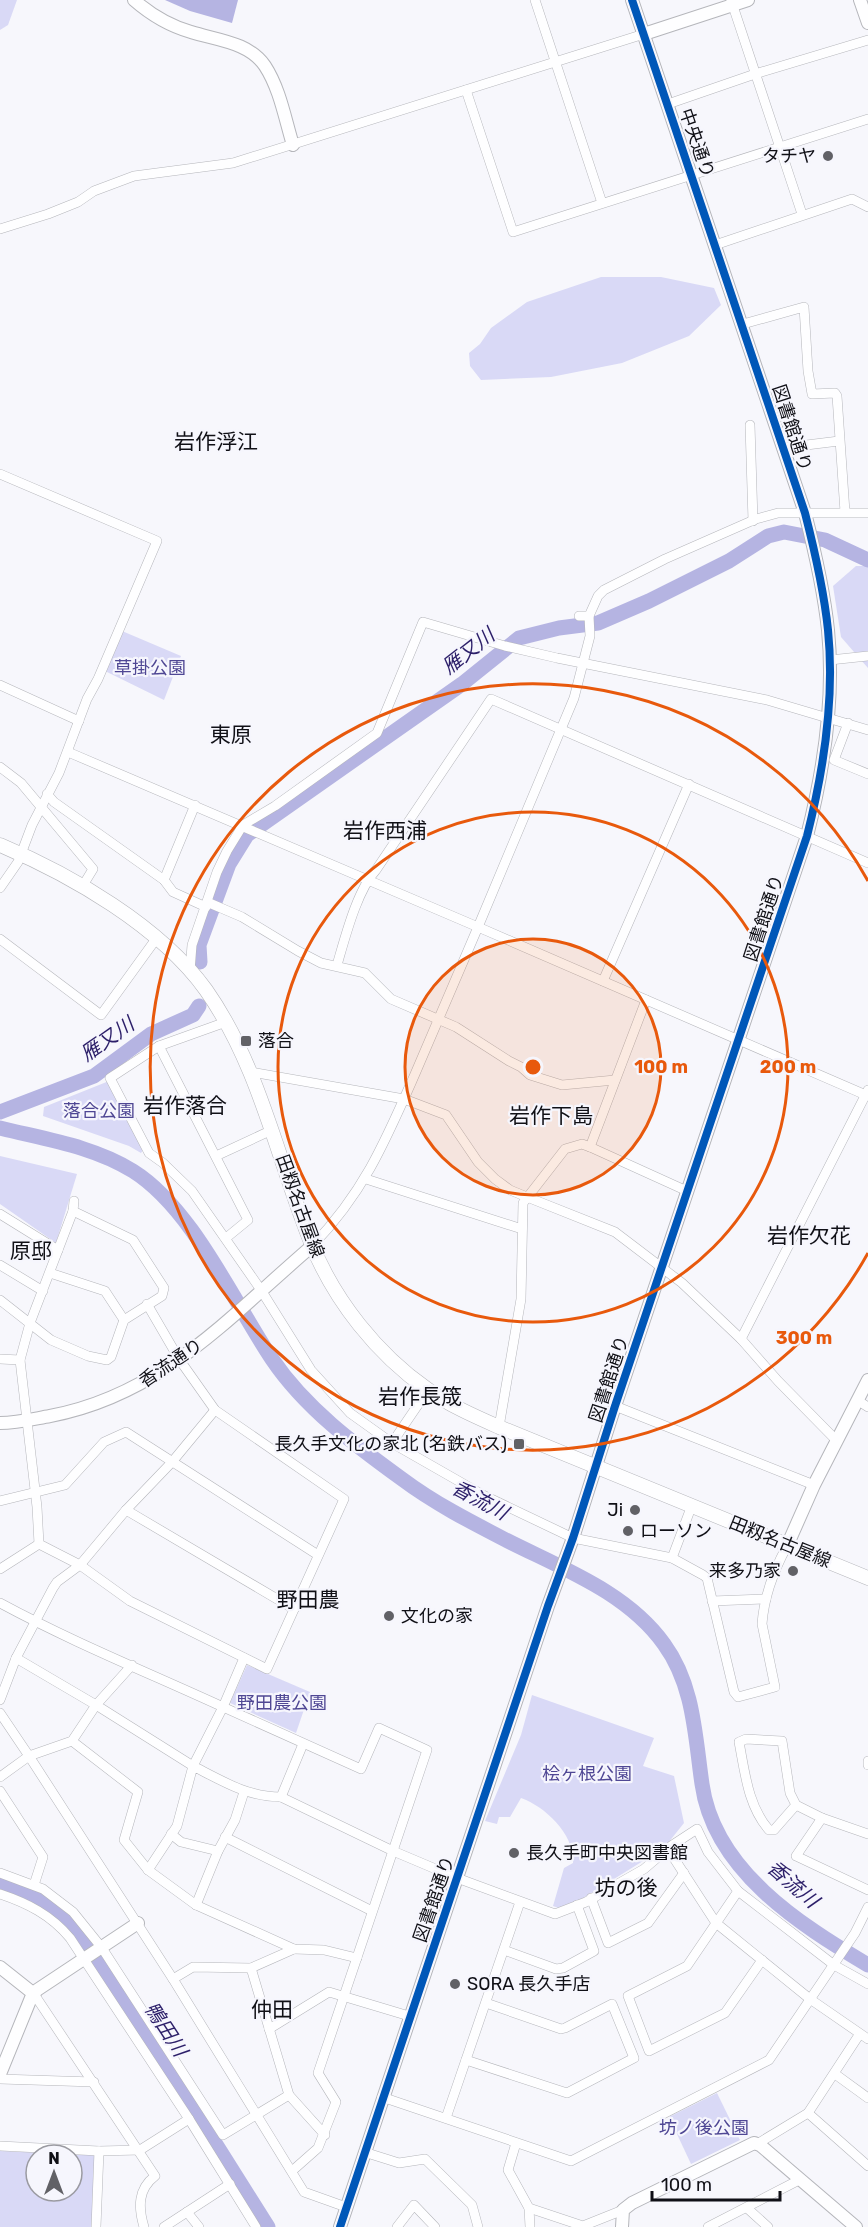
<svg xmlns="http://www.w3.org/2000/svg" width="868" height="2227" font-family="Rubik,'Noto Sans JP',sans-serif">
	<rect width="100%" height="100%" fill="#f7f7fc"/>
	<g fill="#d9d9f6" fill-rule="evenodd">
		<polygon points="0,0 17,0 8,25 0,30"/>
		<polygon points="601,277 661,277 714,288 721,305 689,336 622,363 551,377 481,380 470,366 469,353 480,344 491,328 527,302"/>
		<polygon points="856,566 868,566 868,668 841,637 833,586"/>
		<polygon points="122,631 181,656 164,700 105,671"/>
		<polygon points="109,1081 143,1150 141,1153 129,1146 43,1116 44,1107"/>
		<polygon points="0,1156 77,1174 56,1243 0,1204"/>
		<polygon points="247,1665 310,1692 296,1733 230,1703"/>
		<path d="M532 1695 654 1738 643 1766 674 1776 684 1823 664 1848 564 1910 553 1906 564 1868 573 1863C575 1835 546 1807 521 1798L510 1817H499L497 1824 485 1821 521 1735Z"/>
		<polygon points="717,2093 740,2140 691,2164 669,2117"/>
		<path d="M0 2151 93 2155 96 2158 93 2227H0ZM36 2155H72V2191H36Z"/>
	</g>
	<polygon fill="#b5b4e2" points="165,0 238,0 232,23 190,11"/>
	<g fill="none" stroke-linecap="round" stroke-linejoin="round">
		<g stroke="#b5b4e2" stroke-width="15">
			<polyline points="200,962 199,945 229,864 247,835 462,684 519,638 559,628 598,623 649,601 729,561 768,536 784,532 825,540 868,560"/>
			<polyline points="0,1112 94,1076 151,1034 193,1015 199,1006"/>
			<path d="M0 1128C44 1139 93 1146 133 1171 192 1208 233 1301 272 1359 305 1408 355 1445 402 1479 434 1503 471 1522 506 1540 561 1568 627 1592 664 1644 694 1685 695 1736 702 1784 714 1870 799 1924 868 1965"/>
			<path d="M0 1885C17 1891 36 1895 51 1905 78 1923 105 1971 123 1999 172 2074 220 2151 268 2227"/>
		</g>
		<g stroke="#b5b6bb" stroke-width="10">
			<g id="minor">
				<polyline points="535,0 602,203"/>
				<polyline points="731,0 802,214"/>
				<polyline points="466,90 513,232 868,119"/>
				<polyline points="668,104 755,74 868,40"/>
				<polyline points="0,229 48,214 78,202 94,191 134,176 233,163 644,34"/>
				<polyline points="715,245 852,199 868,207"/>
				<polyline points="743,324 804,307 808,371 812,394 835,393 837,396 845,512"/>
				<polyline points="750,425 753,521"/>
				<polyline points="782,448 839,441"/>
				<polyline points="0,474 157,541 98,679 87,699 59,773 32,825 18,862 0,888"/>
				<polyline points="579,616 589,616 598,596 604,590 665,559 756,519 778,513 868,513"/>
				<polyline points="830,660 868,656"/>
				<polyline points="0,685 79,721"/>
				<polyline points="848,723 834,760 868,774"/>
				<polyline points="68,752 478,927 574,698 590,636 589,616"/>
				<polyline points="0,767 21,783 93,869 82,887"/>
				<polyline points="47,794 54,802 164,880 173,892 206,907"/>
				<polyline points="164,880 195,805"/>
				<polyline points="207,902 242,917 298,951 321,963 365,973 391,999 456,1027 509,1061 521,1067 530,1075 562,1085 615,1080"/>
				<polyline points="0,939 101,1015 156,939"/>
				<path d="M337 965C345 938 357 890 376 870L491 699 868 863"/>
				<polyline points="190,971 192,945 217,872 227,851 243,825 275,806 377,733 423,622 505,646 557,658 767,700 868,730"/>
				<polyline points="603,981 689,784"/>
				<path d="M226 1022 159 1046 110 1078 149 1153 163 1163 192 1191 261 1290 311 1370 350 1413 392 1443 483 1495 573 1538 672 1558 703 1575 707 1578 734 1692 738 1697 775 1687 762 1624C764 1596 774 1570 787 1546"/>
				<polyline points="159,1046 248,1220 226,1238"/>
				<polyline points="251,1072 404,1099 446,1115 478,1162 495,1179 510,1190 527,1197 615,1232 682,1283 741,1339 778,1381 837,1441"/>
				<polyline points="590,1147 687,1191"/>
				<polyline points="216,1156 272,1130"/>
				<polyline points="366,1179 522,1229"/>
				<polyline points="74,1201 73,1211 30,1323 20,1360 37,1507 39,1544 80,1565 130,1601 267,1669 344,1499 215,1410 179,1359 147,1304"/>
				<polyline points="0,1214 58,1250"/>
				<path d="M312 1246C364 1192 385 1142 415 1074 436 1025 457 976 478 927L868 1096"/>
				<polyline points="0,1265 43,1291"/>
				<polyline points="50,1273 105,1291 124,1320"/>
				<polyline points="0,1300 51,1340 88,1356 107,1360 111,1357 124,1320 162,1296 164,1288 133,1240 73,1211"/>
				<polyline points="741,1339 868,1090"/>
				<polyline points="0,1359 20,1360"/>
				<polyline points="857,1400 868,1407"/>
				<polyline points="615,1406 814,1485"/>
				<polyline points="215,1410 172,1462 126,1510 80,1565 57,1582 53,1588 16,1658 96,1705 72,1741 29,1756 173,1979 304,2192 346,2207"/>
				<polyline points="499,1427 521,1299 523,1203 565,1149 582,1144 590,1147 646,1000"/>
				<polyline points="392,1443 428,1390"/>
				<polyline points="0,1501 65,1485 104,1442 126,1432 318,1555"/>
				<polyline points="126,1510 294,1609"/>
				<polyline points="672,1558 692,1505"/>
				<polyline points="0,1569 39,1544"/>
				<polyline points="712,1601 766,1599"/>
				<path d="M0 1603C72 1642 149 1673 223 1707L193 1766 96 1705 132 1665"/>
				<polyline points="244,1658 223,1707 361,1769 379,1728 427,1750 318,2073 336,2102 318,2148 292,2171"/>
				<polyline points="0,1700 16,1658"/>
				<polyline points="0,1713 29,1756 0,1777"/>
				<polyline points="72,1741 138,1792 124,1840 148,1870 196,1905 294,1949 324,1950 357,1958"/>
				<polyline points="868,1761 868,1765"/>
				<polyline points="0,1791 43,1857 34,1885"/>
				<polyline points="281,1797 303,1744"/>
				<path d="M796 1805 774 1830H769C748 1806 745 1773 739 1742L746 1739 782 1741 790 1793 796 1805 822 1818"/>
				<polyline points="171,1834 181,1842 218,1851"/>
				<polyline points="868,1834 822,1818 796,1856 868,1890"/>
				<polyline points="225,1837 372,1911"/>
				<polyline points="668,1849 716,1923 810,1999 868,2039"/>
				<path d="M148 1870 177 1826 193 1766C222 1781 248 1797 281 1797L393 1851 457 1878 555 1914 586 1902 644 1869 671 1846 697 1829 708 1852 738 1891 834 1965 868 1984"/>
				<polyline points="0,1873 43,1889 73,1912 102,1948 223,2135 289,2095"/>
				<polyline points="738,1891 687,1966 628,1996 649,2051 725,2013 762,1960"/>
				<path d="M0 1894C27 1903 51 1915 70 1938L189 2119 256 2227"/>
				<polyline points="591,1898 608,1943 648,1923 684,1873"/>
				<polyline points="196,1905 218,1851 235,1820 244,1792"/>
				<polyline points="504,1950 556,1969 563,1968 594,1951 577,1905"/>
				<polyline points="251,1968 289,2095 325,2135"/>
				<polyline points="173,1979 193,1967 251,1968 294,1949"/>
				<path d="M34 1994 155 2176C138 2189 138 2207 144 2227"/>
				<polyline points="269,2029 329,1992 409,2016"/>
				<polyline points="466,2060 567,2093 634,2058 612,2004 565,2028 561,2029 486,2003"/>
				<polyline points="835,2074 868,2098"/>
				<polyline points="0,2079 94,2082"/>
				<polyline points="382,2097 571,2161 769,2060 855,1933 868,1907"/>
				<polyline points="808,2113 868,2166"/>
				<polyline points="446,2118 520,1902"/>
				<polyline points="516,2143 508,2170 529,2208 530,2227"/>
				<polyline points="757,2144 808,2113 859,2035"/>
				<polyline points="0,2146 99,2151 140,2150 189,2119"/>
				<polyline points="364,2152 399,2163 425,2159 472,2205 478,2227"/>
				<polyline points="529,2208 583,2226 623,2210"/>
				<polyline points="747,2208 768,2227"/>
				<polyline points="187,2212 199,2227"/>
				<polyline points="96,2227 99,2151"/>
				<polyline points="164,2227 230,2184"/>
				<polyline points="397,2227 414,2205 435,2227"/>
				<polyline points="708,2227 801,2179"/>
			</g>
		</g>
		<g stroke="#b5b6bb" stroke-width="14">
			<g id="tertiary">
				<path d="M134 0C150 14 170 26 191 32 216 40 249 42 265 66 280 89 285 119 293 145"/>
				<polyline points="860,0 868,23"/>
				<polyline points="644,34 748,0"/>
				<path d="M0 1423C17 1423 33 1419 50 1416 162 1395 229 1317 312 1246"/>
				<polyline points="787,1546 814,1485 868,1380"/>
				<polyline points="0,1967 34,1994"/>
				<polyline points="0,2074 31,1998 37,1990 138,1923"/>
				<path d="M340 2227 548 1606 573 1538 615 1406 807 836C824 769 835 699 828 630 824 591 815 552 805 513L632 0"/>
				<polyline points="622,2227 623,2210 632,2203 754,2143 760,2145 856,2227"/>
			</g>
		</g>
		<g stroke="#b5b6bb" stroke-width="15">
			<path id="secondary" d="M0 845C71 875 160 926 206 990 260 1067 277 1159 312 1245 335 1301 377 1354 427 1389 449 1405 474 1416 499 1427L868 1578"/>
		</g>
		<use href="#minor" stroke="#fefeff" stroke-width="9"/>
		<use href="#tertiary" stroke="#fefeff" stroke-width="12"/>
		<use href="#secondary" stroke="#fefeff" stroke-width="14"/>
		<g stroke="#f6f6fd" stroke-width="11">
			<path id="cycleway" d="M340 2227 548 1606 573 1538 615 1406 807 836C824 769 835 699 828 630 824 591 815 552 805 513L632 0"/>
		</g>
		<use href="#cycleway" stroke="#0057b8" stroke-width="8"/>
	</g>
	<circle cx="533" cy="1067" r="128" fill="#e8590c" fill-opacity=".12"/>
	<g fill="none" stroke="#e8590c" stroke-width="3">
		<circle cx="533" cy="1067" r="128"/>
		<circle cx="533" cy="1067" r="255"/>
		<path d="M868 1253A383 383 0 1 1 868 881"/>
	</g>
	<g fill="#616166" stroke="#f6f6fd" stroke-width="2">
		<circle cx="828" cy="156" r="6"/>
		<rect x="240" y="1035" width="12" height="12" rx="3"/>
		<rect x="513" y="1438" width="12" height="12" rx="3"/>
		<circle cx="635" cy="1510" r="6"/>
		<circle cx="628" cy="1531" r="6"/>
		<circle cx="793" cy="1571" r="6"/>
		<circle cx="389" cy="1616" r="6"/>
		<circle cx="514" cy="1853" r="6"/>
		<circle cx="455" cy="1984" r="6"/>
	</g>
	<g text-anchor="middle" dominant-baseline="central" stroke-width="4.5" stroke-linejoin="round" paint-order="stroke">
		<g font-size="18" fill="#101016" stroke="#f6f6fd">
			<text transform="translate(697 143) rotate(71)">中央通り</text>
			<text transform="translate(792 428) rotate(72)">図書館通り</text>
			<text transform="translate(764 918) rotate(-72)">図書館通り</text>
			<text transform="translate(300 1206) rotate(70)">田籾名古屋線</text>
			<text transform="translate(171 1363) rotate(-34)">香流通り</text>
			<text transform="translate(609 1379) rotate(-72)">図書館通り</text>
			<text transform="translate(780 1542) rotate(22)">田籾名古屋線</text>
			<text transform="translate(434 1899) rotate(-71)">図書館通り</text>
		</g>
		<g font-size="18" fill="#101016" stroke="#f6f6fd" text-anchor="start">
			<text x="816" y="156" text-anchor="end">タチヤ</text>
			<text x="258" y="1041">落合</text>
			<text x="507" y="1444" text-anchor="end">長久手文化の家北 (名鉄バス)</text>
			<text x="623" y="1510" text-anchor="end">Ji</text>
			<text x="640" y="1531">ローソン</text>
			<text x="781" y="1571" text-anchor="end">来多乃家</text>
			<text x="401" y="1616">文化の家</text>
			<text x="526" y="1853">長久手町中央図書館</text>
			<text x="467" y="1984">SORA 長久手店</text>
		</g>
		<g font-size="18" fill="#4f4794" stroke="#f6f6fd">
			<text x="150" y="668">草掛公園</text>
			<text x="99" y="1111">落合公園</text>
			<text x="282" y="1703">野田農公園</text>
			<text x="587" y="1774">桧ヶ根公園</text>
			<text x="704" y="2128">坊ノ後公園</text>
		</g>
		<g font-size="20" font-style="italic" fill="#2c1f69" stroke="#f6f6fd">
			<text transform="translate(468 651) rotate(-38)">雁又川</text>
			<text transform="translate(107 1039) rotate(-35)">雁又川</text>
			<text transform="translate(480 1500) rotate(28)">香流川</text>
			<text transform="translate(793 1884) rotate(41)">香流川</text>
			<text transform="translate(166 2029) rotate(57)">鴨田川</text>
		</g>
		<g font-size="21" fill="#101016" stroke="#f6f6fd">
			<text x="216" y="441">岩作浮江</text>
			<text x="231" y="734">東原</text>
			<text x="385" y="830">岩作西浦</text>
			<text x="185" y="1105">岩作落合</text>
			<text x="551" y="1115">岩作下島</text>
			<text x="809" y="1235">岩作欠花</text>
			<text x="31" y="1250">原邸</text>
			<text x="420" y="1396">岩作長筬</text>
			<text x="308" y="1599">野田農</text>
			<text x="626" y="1887">坊の後</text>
			<text x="272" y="2009">仲田</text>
		</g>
	</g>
	<circle cx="533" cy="1067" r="9" fill="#e8590c" stroke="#f6f6fd" stroke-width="3"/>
	<g font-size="18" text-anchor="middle" font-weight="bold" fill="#e8590c" stroke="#f6f6fd" stroke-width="4.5" stroke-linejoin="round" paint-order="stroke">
		<text x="661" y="1073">100 m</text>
		<text x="788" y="1073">200 m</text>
		<text x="804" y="1344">300 m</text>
	</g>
	<g transform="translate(54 2173)"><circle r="28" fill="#f6f6fd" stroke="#9a9aa1" stroke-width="1.5"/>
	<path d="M0-4.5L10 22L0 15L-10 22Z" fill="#616166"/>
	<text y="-9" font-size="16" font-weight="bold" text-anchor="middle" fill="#101016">N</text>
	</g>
	<path d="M652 2191v9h128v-9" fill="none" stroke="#101016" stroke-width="3"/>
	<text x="661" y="2191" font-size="18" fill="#101016" stroke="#f6f6fd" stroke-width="4.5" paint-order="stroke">100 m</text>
</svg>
